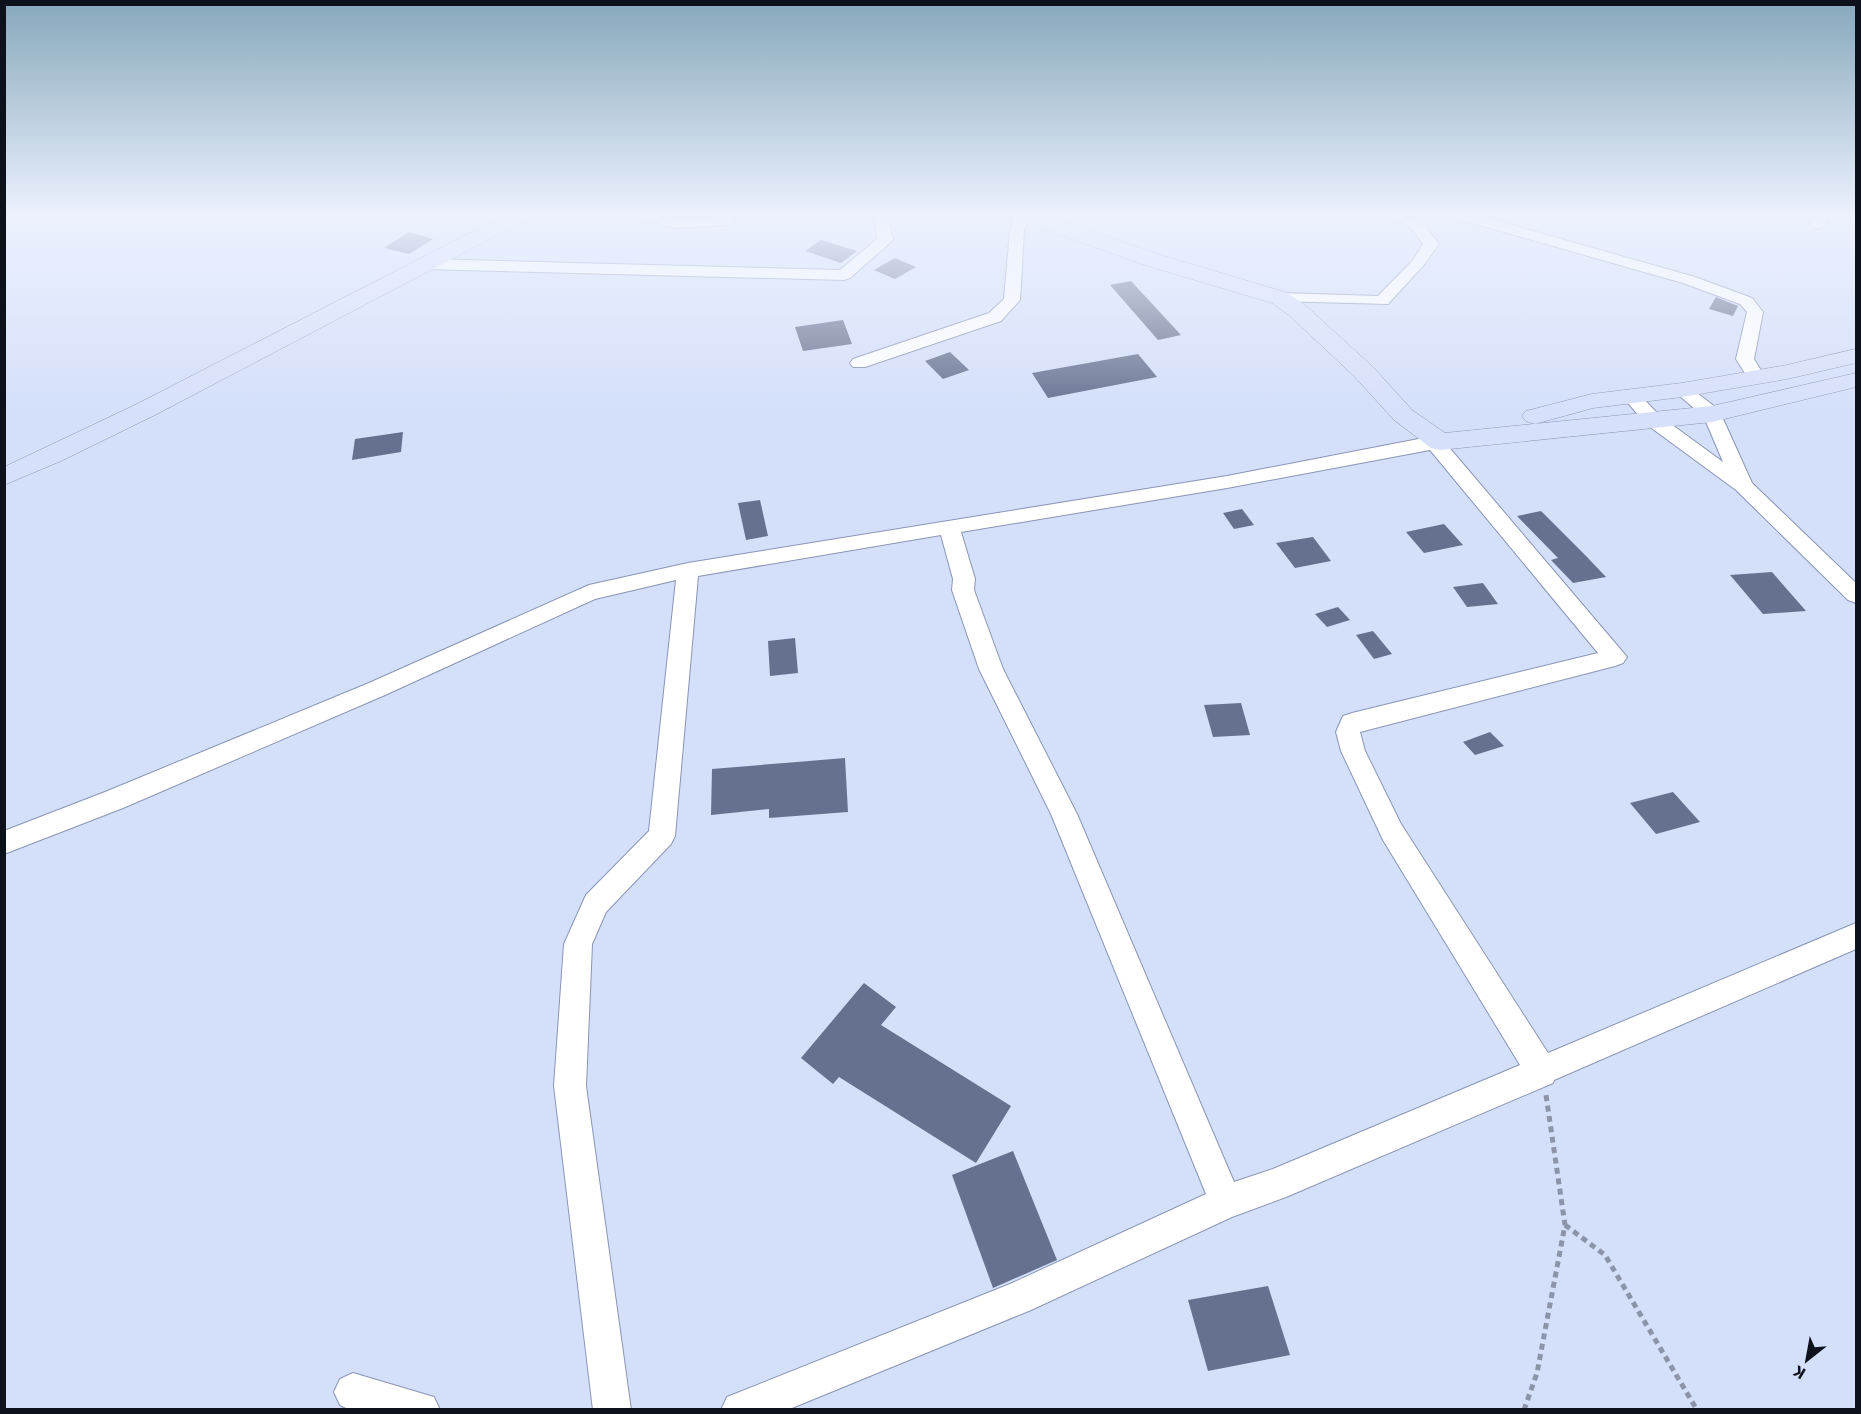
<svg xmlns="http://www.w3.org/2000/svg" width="1861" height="1414" font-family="'Fira Sans',sans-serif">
	<rect width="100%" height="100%" fill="#d4dffa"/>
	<g fill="#66718f">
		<polygon points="409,232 433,239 409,254 384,248"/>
		<polygon points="821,240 857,251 841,263 805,251"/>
		<polygon points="895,258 916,267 895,279 874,270"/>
		<polygon points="1131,281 1181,335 1158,340 1110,285"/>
		<polygon points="1716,297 1738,306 1733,316 1709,309"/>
		<polygon points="843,320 852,344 803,351 795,327"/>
		<polygon points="950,352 969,370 943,379 925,361"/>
		<polygon points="1138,354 1157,377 1048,398 1032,373"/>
		<polygon points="403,432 401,452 352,460 355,439"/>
		<polygon points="760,500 768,536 746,540 738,503"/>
		<polygon points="1242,509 1254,525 1234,529 1223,513"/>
		<polygon points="1541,511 1587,557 1606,577 1573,583 1551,560 1558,558 1517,516"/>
		<polygon points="1444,524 1463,545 1424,553 1406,532"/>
		<polygon points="1313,537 1331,561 1295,568 1276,543"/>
		<polygon points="1772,572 1806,611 1763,614 1730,575"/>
		<polygon points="1483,583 1498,604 1467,607 1453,587"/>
		<polygon points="1338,607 1350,620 1327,627 1315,614"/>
		<polygon points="1373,631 1392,654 1374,659 1356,635"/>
		<polygon points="795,638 798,673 770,676 768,641"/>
		<polygon points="1241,703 1250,735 1213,737 1204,705"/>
		<polygon points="1490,732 1504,746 1475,755 1463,742"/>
		<polygon points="845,758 848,812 769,818 769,809 711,815 712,769"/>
		<polygon points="1673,792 1700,822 1656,834 1630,803"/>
		<polygon points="864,983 896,1007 881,1025 1011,1106 976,1163 839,1077 833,1084 801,1058"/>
		<polygon points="1013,1151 1057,1260 993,1288 952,1175"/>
		<polygon points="1268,1286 1290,1355 1208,1371 1188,1300"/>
	</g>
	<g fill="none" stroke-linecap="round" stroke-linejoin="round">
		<g stroke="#8995b5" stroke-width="2">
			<g id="street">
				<polygon points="642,216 666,216 677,220 737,216 730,224 725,225 676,228 644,219"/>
				<polygon points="874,216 888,216 893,240 850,278 844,280 425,269 417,264 425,259 840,270 877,239"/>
				<polygon points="1014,216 1028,216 1024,231 1020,300 1001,321 865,367 853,367 850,363 853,359 989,313 1004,299 1010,231"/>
				<path d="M1389 216C1417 216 1422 221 1439 244L1423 266 1388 304 1274 301 1272 298 1280 293 1378 296 1413 260 1423 244 1410 227Z"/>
				<polygon points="1456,216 1480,216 1695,277 1752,298 1763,312 1754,359 1765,377 1762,381 1750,381 1736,359 1747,312 1740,304 1683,283 1458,219"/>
				<polygon points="1815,216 1830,216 1822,228 1817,229 1810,225"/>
				<polygon points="1682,385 1688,386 1719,410 1752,483 1856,583 1856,603 1848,600 1736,490 1646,424 1622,396 1625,392 1637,392 1660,416 1723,462 1704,417 1673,390 1676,386"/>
				<path d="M1434 436 1447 438 1449 442 1447 445 1627 657 1623 663 1615 666 1360 732 1365 751 1401 824 1548 1053 1856 923V949L1554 1080 1553 1083 1286 1197 1232 1217 1031 1310 787 1410H721L727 1397 1010 1284 1206 1194 1051 814 979 669 952 590 953 579 941 535 698 576 675 836 671 844 606 912 592 944 586 1086 631 1410H593L554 1086 564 944 586 895 649 831 676 580 595 599 385 695 123 808 4 854V831L105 792 369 683 589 585 688 563 1227 476ZM1430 450 1598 653 1352 713 1343 716 1336 732 1341 751 1383 840 1520 1065 1273 1169 1234 1182 1077 814 1003 669 974 590 975 579 961 532 1227 488Z"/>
				<polygon points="353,1373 434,1397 440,1410 350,1410 340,1405 334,1392 340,1379"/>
			</g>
		</g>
		<g stroke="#8995b5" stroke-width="1">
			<g id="secondary">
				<polygon points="503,216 529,216 526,220 155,415 61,461 4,485 4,467 137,404"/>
				<polygon points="1015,216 1046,216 1164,256 1288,293 1306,306 1373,367 1412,410 1445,433 1712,406 1856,373 1856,387 1712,422 1440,450 1431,448 1394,420 1355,377 1290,316 1272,303 1148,266 1018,220"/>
				<polygon points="1856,349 1856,363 1787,379 1682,397 1593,408 1535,424 1526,421 1522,416 1526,411 1592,394 1682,383 1787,365"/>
			</g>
		</g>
		<g stroke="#8b94a9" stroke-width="5" stroke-dasharray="6 4.5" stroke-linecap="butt">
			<polyline points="1565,1225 1605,1255 1697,1410"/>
			<polyline points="1524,1410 1537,1373 1565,1225 1546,1095"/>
		</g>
		<use href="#street" fill="#fff" fill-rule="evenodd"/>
		<use href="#secondary" fill="#d7e0fb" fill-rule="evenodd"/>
	</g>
	<linearGradient id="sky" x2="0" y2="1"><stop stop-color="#86a8bc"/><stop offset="0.52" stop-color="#ecf1fd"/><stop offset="1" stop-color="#ecf1fd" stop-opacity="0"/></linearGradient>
	<rect width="1861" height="414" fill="url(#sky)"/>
	<rect width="1861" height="1414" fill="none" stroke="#0c111c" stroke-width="12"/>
	<g transform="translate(1807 1360) rotate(211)" stroke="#d4dffa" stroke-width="4.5" paint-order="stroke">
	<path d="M0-4.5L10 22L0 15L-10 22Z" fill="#0c111c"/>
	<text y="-9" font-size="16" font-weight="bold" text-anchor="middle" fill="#0c111c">K</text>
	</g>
</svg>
